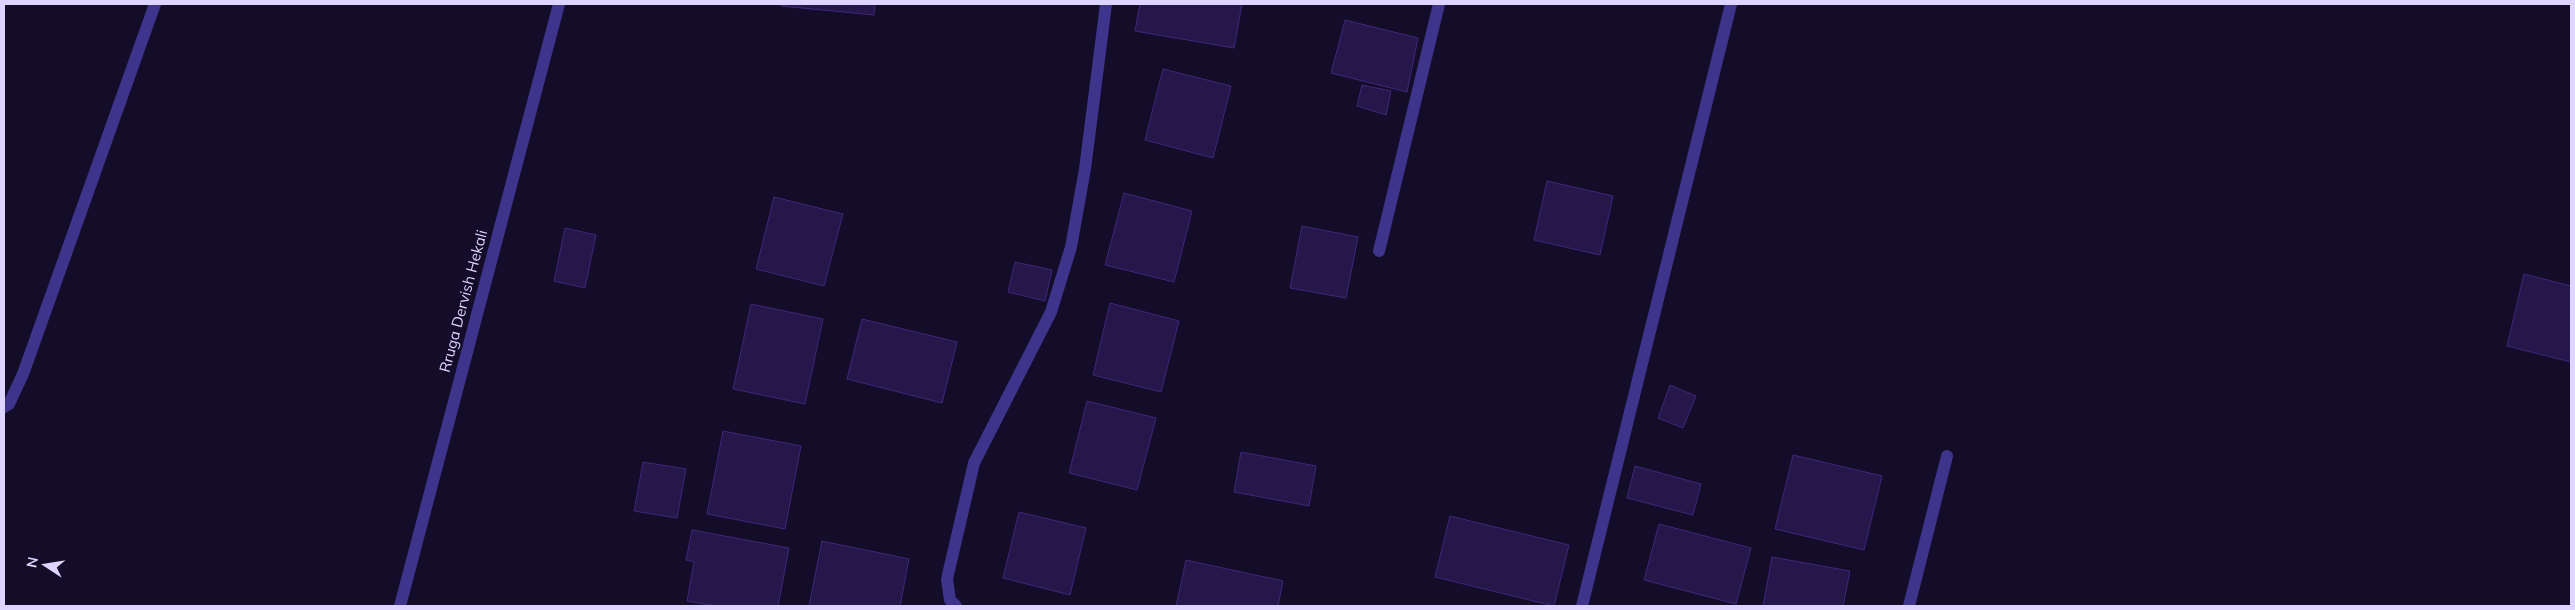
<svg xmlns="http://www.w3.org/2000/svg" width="2575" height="610" font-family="Mulish,sans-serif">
	<rect width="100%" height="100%" fill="#140d29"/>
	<g fill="#26174b" stroke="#3e277a">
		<polygon points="781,4 875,4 874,15 781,6"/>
		<polygon points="1140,4 1242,4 1234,48 1135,31"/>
		<polygon points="1345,20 1418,38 1407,92 1331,73"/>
		<polygon points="1163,69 1231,86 1213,158 1145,140"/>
		<polygon points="1362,85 1391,91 1386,115 1357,106"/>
		<polygon points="1547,181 1613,196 1600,255 1534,240"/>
		<polygon points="1124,193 1192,211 1174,282 1105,265"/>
		<polygon points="774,197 843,214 824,286 756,269"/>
		<polygon points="1302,226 1358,237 1346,298 1290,288"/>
		<polygon points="565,228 596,235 585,288 554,281"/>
		<polygon points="1015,262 1052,270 1045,301 1008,292"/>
		<polygon points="2524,274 2571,286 2571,362 2507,346"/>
		<polygon points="1110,303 1179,321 1161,392 1093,375"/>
		<polygon points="751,304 823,319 805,404 733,389"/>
		<polygon points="862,319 957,342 942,403 847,379"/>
		<polygon points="1670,385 1696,396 1683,428 1658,418"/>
		<polygon points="1087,401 1156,418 1137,490 1069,473"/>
		<polygon points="723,431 801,446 785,529 707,514"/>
		<polygon points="1241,452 1316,466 1309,506 1234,492"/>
		<polygon points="1793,455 1882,476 1864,550 1775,529"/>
		<polygon points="643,462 686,469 677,518 634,511"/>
		<polygon points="1635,466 1701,484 1693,515 1627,498"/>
		<polygon points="1019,512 1086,528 1070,595 1003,578"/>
		<polygon points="1450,516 1569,545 1554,606 1435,577"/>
		<polygon points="1659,524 1751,548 1736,604 1644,580"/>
		<polygon points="692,530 789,548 778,606 716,606 687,601 694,562 686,560"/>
		<polygon points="822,541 909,559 900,606 809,606"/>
		<polygon points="1772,557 1850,571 1843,606 1763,606"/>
		<polygon points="1186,560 1283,581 1278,606 1176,606"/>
	</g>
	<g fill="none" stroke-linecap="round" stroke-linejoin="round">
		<g stroke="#3e348c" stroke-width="12">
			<polyline points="1379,251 1439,4"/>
			<polyline points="4,407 9,404 23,374 155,4"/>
			<polyline points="400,606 559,4"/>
			<polyline points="956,606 950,600 947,579 974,463 1051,312 1071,247 1085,169 1106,4"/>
			<polyline points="1582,606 1731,4"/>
			<polyline points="1909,606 1947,456"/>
		</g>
	</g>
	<g text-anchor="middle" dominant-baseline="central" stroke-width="5" stroke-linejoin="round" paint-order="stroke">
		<g font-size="15" fill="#ddd5ff" stroke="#140d29">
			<text transform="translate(463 301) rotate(-75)">Rruga Dervish Hekali</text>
		</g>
	</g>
	<rect width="2575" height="610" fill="none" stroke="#ddd5ff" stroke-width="10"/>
	<g transform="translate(45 565) rotate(282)" stroke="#140d29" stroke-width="4" paint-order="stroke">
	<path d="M0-4L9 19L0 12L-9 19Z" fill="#ddd5ff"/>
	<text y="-8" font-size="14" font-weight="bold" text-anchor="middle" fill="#ddd5ff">N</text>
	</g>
</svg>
